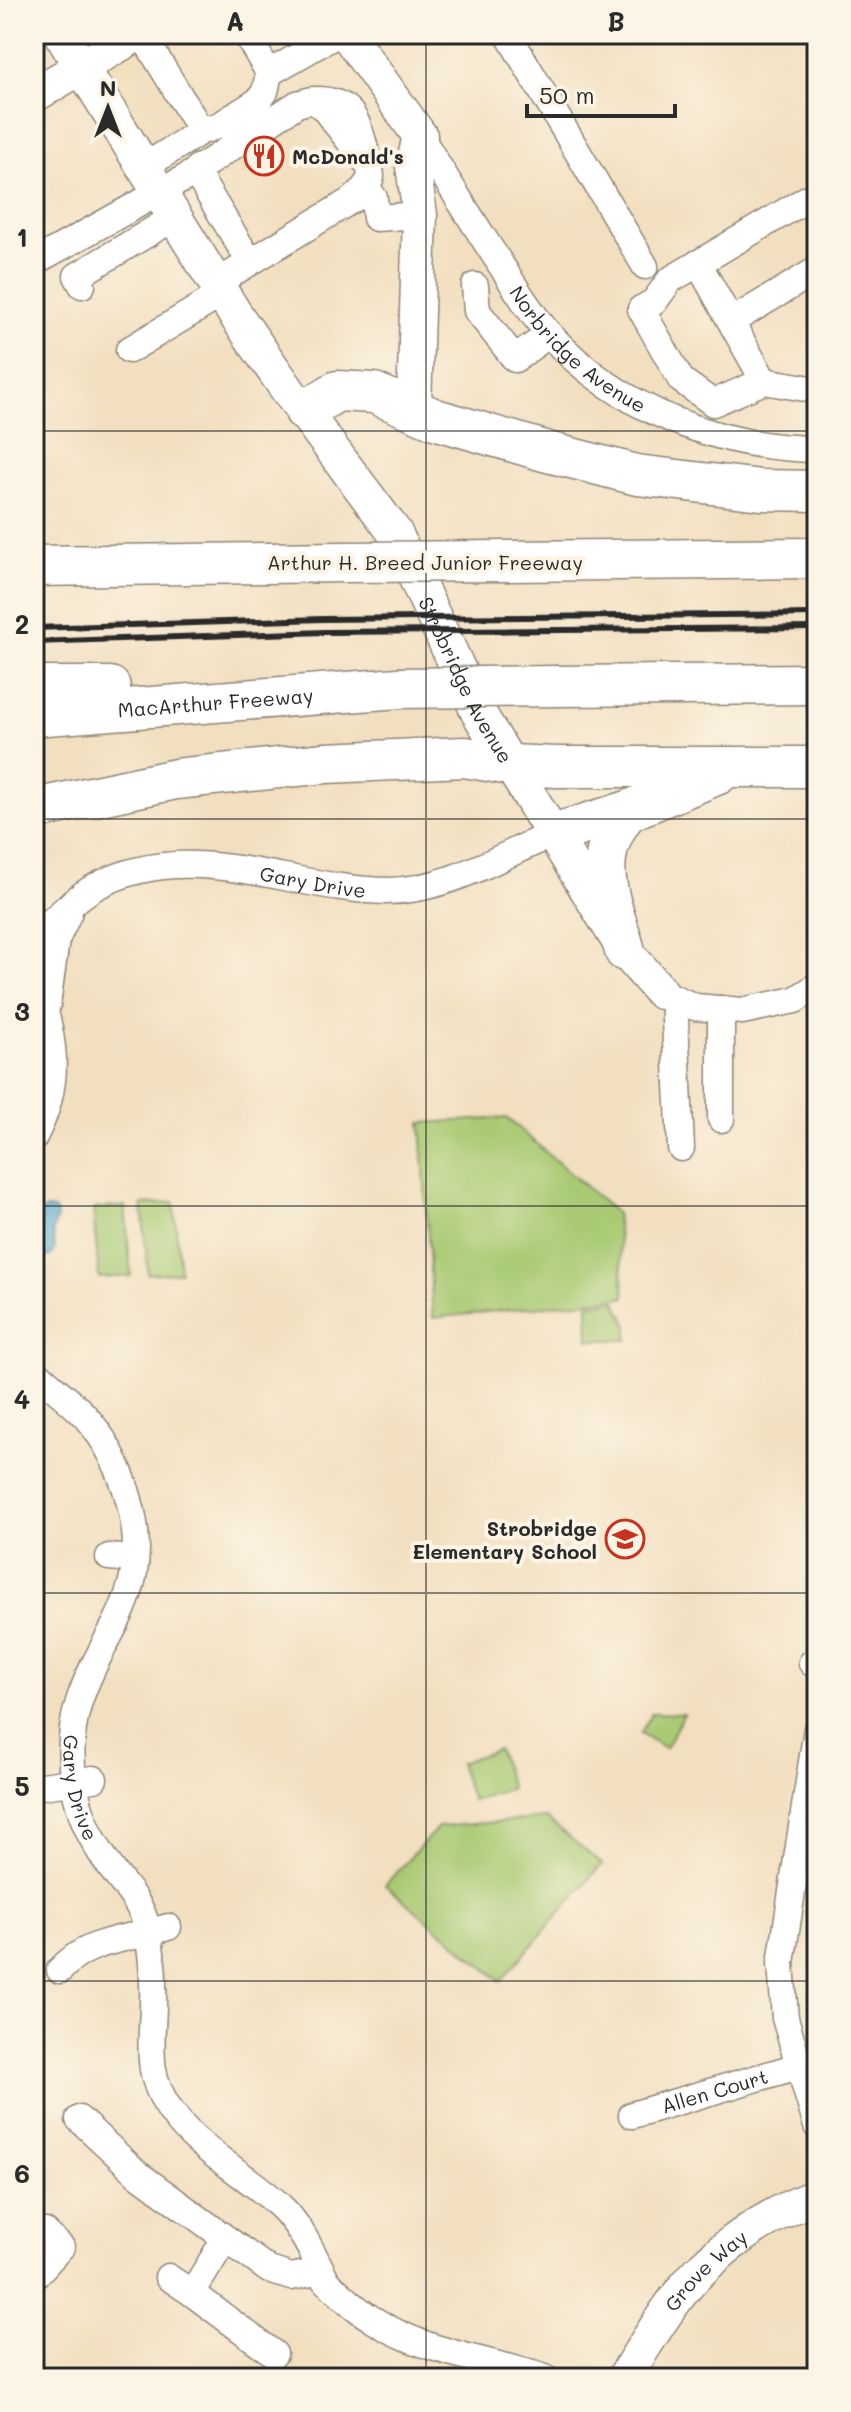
<svg xmlns="http://www.w3.org/2000/svg" width="851" height="2412" font-family="Mali,sans-serif">
	<rect width="100%" height="100%" fill="#fcf5e5"/>
	<filter id="ink" filterUnits="userSpaceOnUse"><feTurbulence type="fractalNoise" baseFrequency=".0125" numOctaves="2"/><feDisplacementMap in="SourceGraphic" scale="16" xChannelSelector="R" yChannelSelector="G"/><feConvolveMatrix kernelMatrix="1 2 1 2 8 2 1 2 1" color-interpolation-filters="sRGB"/></filter>
	<filter id="wash" filterUnits="userSpaceOnUse"><feTurbulence type="fractalNoise" baseFrequency=".006" numOctaves="4" result="noise"/><feDisplacementMap in="SourceGraphic" scale="32" xChannelSelector="R" yChannelSelector="G"/><feGaussianBlur stdDeviation="1.8" result="paint"/><feColorMatrix in="noise" values="0 0 0 0 0 0 0 0 0 0 0 0 0 0 0 0 0 1.4 0 .05"/><feComposite in="paint" operator="in"/></filter>
	<g filter="url(#wash)">
		<rect width="100%" height="100%" fill="#f2dfc0"/>
		<g fill="#a9ca73" stroke="#6a7a4f" stroke-width="2">
			<polygon points="507,1118 616,1213 625,1297 433,1318 421,1123"/>
			<polygon points="174,1202 180,1272 148,1274 142,1205"/>
			<polygon points="125,1206 131,1276 99,1278 93,1209"/>
			<polygon points="616,1301 628,1326 628,1340 589,1340 588,1304"/>
			<polygon points="652,1713 684,1714 665,1748 640,1733"/>
			<polygon points="498,1749 511,1788 472,1801 459,1763"/>
			<polygon points="546,1818 602,1864 501,1981 385,1885 438,1827"/>
		</g>
		<path fill="#53a9cf" stroke="#3f6a7d" stroke-width="2" d="M46 1209 55 1210C61 1222 51 1224 53 1236 54 1245 57 1246 52 1255L44 1258 34 1255V1218Z"/>
	</g>
	<g filter="url(#ink)">
		<g fill="none" stroke-linecap="round" stroke-linejoin="round">
			<g stroke="#8e8576" stroke-width="29">
				<g id="minor">
					<polyline points="142,34 201,131"/>
					<polyline points="246,34 269,73"/>
					<polyline points="508,34 645,266"/>
					<path d="M316 100C353 100 357 121 366 152"/>
					<path id="s1" d="M420 136C442 173 465 209 488 245 508 275 526 308 550 335 618 409 718 448 817 449"/>
					<polyline points="144,167 201,131 220,125 258,101 265,92 269,73 337,34"/>
					<polyline points="199,167 198,176 250,262"/>
					<polyline points="817,193 670,280 654,302 641,309 681,380 713,403 764,381 817,390"/>
					<polyline points="34,262 185,178 297,104 312,100 322,106 370,167 371,177 366,186"/>
					<polyline points="698,263 764,381"/>
					<polyline points="215,284 355,198 366,186 374,198 376,218 420,215"/>
					<polyline points="82,285 77,276 175,217"/>
					<polyline points="475,286 477,311 515,359 549,334"/>
					<polyline points="732,321 817,270"/>
					<polyline points="129,350 222,294"/>
					<path id="s2" d="M34 937C53 921 73 899 95 887 189 835 290 890 387 891 446 891 500 856 553 834"/>
					<path d="M34 975C53 1034 65 1078 34 1137"/>
					<polyline points="661,992 695,1007 742,1011 795,1000 817,986"/>
					<polyline points="674,998 681,1148"/>
					<polyline points="47,1005 56,940 69,912"/>
					<polyline points="721,1009 721,1119"/>
					<path id="s3" d="M34 1370C50 1386 69 1399 84 1415 119 1453 143 1520 134 1572 131 1590 124 1607 116 1623 87 1678 63 1717 74 1783 79 1814 91 1840 109 1865 121 1883 139 1900 145 1921 152 1948 154 1977 153 2005 152 2045 145 2074 170 2110 197 2150 243 2172 279 2205 301 2225 313 2255 327 2281"/>
					<polyline points="109,1557 135,1559"/>
					<polyline points="812,1663 817,1667"/>
					<polyline points="817,1729 781,1963 785,2018 817,2126"/>
					<polyline points="34,1787 94,1779"/>
					<path d="M60 1970C89 1938 128 1940 168 1927"/>
					<path id="s4" d="M632 2115 798 2066"/>
					<polyline points="79,2119 139,2175 269,2270 291,2277 316,2272"/>
					<polyline points="225,2239 192,2293 274,2354"/>
					<path d="M316 2271C334 2288 351 2306 372 2319 424 2353 488 2359 545 2378"/>
					<polyline points="34,2277 61,2247 45,2232"/>
					<polyline points="168,2277 192,2293"/>
				</g>
			</g>
			<g stroke="#8e8576" stroke-width="37">
				<g id="major">
					<path id="s5" d="M61 34 235 314 289 392 395 533 478 712 625 951 661 992"/>
					<polyline points="347,34 420,136 413,166 420,215 414,408"/>
					<polyline points="34,95 137,34"/>
					<path id="s6" d="M624 2378C647 2343 672 2297 703 2268 736 2236 775 2212 817 2196"/>
				</g>
			</g>
			<g stroke="#8e8576" stroke-width="43">
				<g id="highway">
					<polyline points="305,411 337,391 374,393 435,419 548,452 637,475 761,490 817,491"/>
					<polyline points="508,561 817,558"/>
					<polyline points="34,566 343,562"/>
					<polyline points="557,686 817,684"/>
					<polyline points="34,687 110,687"/>
					<path id="s7" d="M34 716 399 688"/>
					<polyline points="34,809 176,779 325,763 465,757 511,765 556,767 817,767"/>
					<polyline points="553,834 628,811 718,774"/>
					<path d="M625 951C610 898 588 858 628 811"/>
				</g>
			</g>
			<use href="#minor" stroke="#fff" stroke-width="26"/>
			<use href="#major" stroke="#fff" stroke-width="34"/>
			<use href="#highway" stroke="#fff" stroke-width="40"/>
			<g stroke="#2b2b2b" stroke-width="6">
				<polyline points="34,628 323,619 817,614"/>
				<polyline points="34,642 325,632 817,628"/>
			</g>
			<g stroke="#8e8576" stroke-width="43" stroke-linecap="butt">
				<g id="highway-bridge">
					<polyline points="343,562 508,561"/>
					<polyline points="399,688 557,686"/>
				</g>
			</g>
			<use href="#highway-bridge" stroke="#fff" stroke-width="40"/>
		</g>
	</g>
	<path fill="none" stroke="#2b2b2b" stroke-width="2" stroke-opacity="0.55" d="M426 34V2378M34 431H817M34 819H817M34 1206H817M34 1593H817M34 1981H817"/>
	<defs>
		<g id="restaurant-ring" transform="scale(2)"><circle r="9.5" fill="#fcf5e5" stroke="#c8321e" stroke-width="1.5"/><path d="M-5-6h1v4h1v-4h1v4h1v-4h1v5L-1.5 .5V6h-2V.5L-5-1ZM5-6V6H3V1.5H1.5Q1.5-4 5-6Z" fill="#c8321e"/></g>
		<g id="school-ring" transform="scale(2)"><circle r="9.5" fill="#fcf5e5" stroke="#c8321e" stroke-width="1.5"/><path d="M0-5L7-2L0 1L-7-2ZM-4 1L0 2.5L4 1V4Q0 6-4 4Z" fill="#c8321e"/></g>
	</defs>
	<g fill-rule="evenodd">
		<use href="#restaurant-ring" x="264" y="156"/>
		<use href="#school-ring" x="625" y="1539"/>
	</g>
	<g text-anchor="middle" dominant-baseline="central" stroke-width="8" stroke-linejoin="round" paint-order="stroke">
		<g font-size="20" font-weight="bold" fill="#2b2b2b" stroke="#fcf5e5" text-anchor="start">
			<text x="292" y="156">McDonald's</text>
			<text x="597" y="1528" text-anchor="end">Strobridge<tspan x="597" dy="23">Elementary School</tspan></text>
		</g>
		<g font-size="20" fill="#2b2b2b" stroke="#fcf5e5">
			<text stroke="none"><textPath href="#s1" startOffset="268">Norbridge Avenue</textPath></text>
			<text x="425" y="562">Arthur H. Breed Junior Freeway</text>
			<text stroke="none"><textPath href="#s5" startOffset="764">Strobridge Avenue</textPath></text>
			<text stroke="none"><textPath href="#s7" startOffset="182">MacArthur Freeway</textPath></text>
			<text stroke="none"><textPath href="#s2" startOffset="302">Gary Drive</textPath></text>
			<text stroke="none"><textPath href="#s3" startOffset="466">Gary Drive</textPath></text>
			<text stroke="none"><textPath href="#s4" startOffset="86">Allen Court</textPath></text>
			<text stroke="none"><textPath href="#s6" startOffset="136">Grove Way</textPath></text>
		</g>
	</g>
	<rect width="851" height="2412" fill="none" stroke="#fcf5e5" stroke-width="88"/>
	<g transform="translate(108 108)" stroke="#fcf5e5" stroke-width="6" paint-order="stroke">
	<path d="M0-6L14 30L0 20L-14 30Z" fill="#2b2b2b"/>
	<text y="-12" font-size="22" font-weight="bold" text-anchor="middle" fill="#2b2b2b">N</text>
	</g>
	<path d="M527 104v12h148v-12" fill="none" stroke="#2b2b2b" stroke-width="4"/>
	<text x="539" y="104" font-size="24" fill="#2b2b2b" stroke="#fcf5e5" stroke-width="6" paint-order="stroke">50 m</text>
	<rect x="44" y="44" width="763" height="2324" fill="none" stroke="#2b2b2b" stroke-width="3"/>
	<g font-size="26" text-anchor="middle" font-weight="bold" fill="#2b2b2b">
		<text x="235" y="31">A</text>
		<text x="616" y="31">B</text>
		<text x="22" y="247">1</text>
		<text x="22" y="634">2</text>
		<text x="22" y="1021">3</text>
		<text x="22" y="1409">4</text>
		<text x="22" y="1796">5</text>
		<text x="22" y="2183">6</text>
	</g>
</svg>
